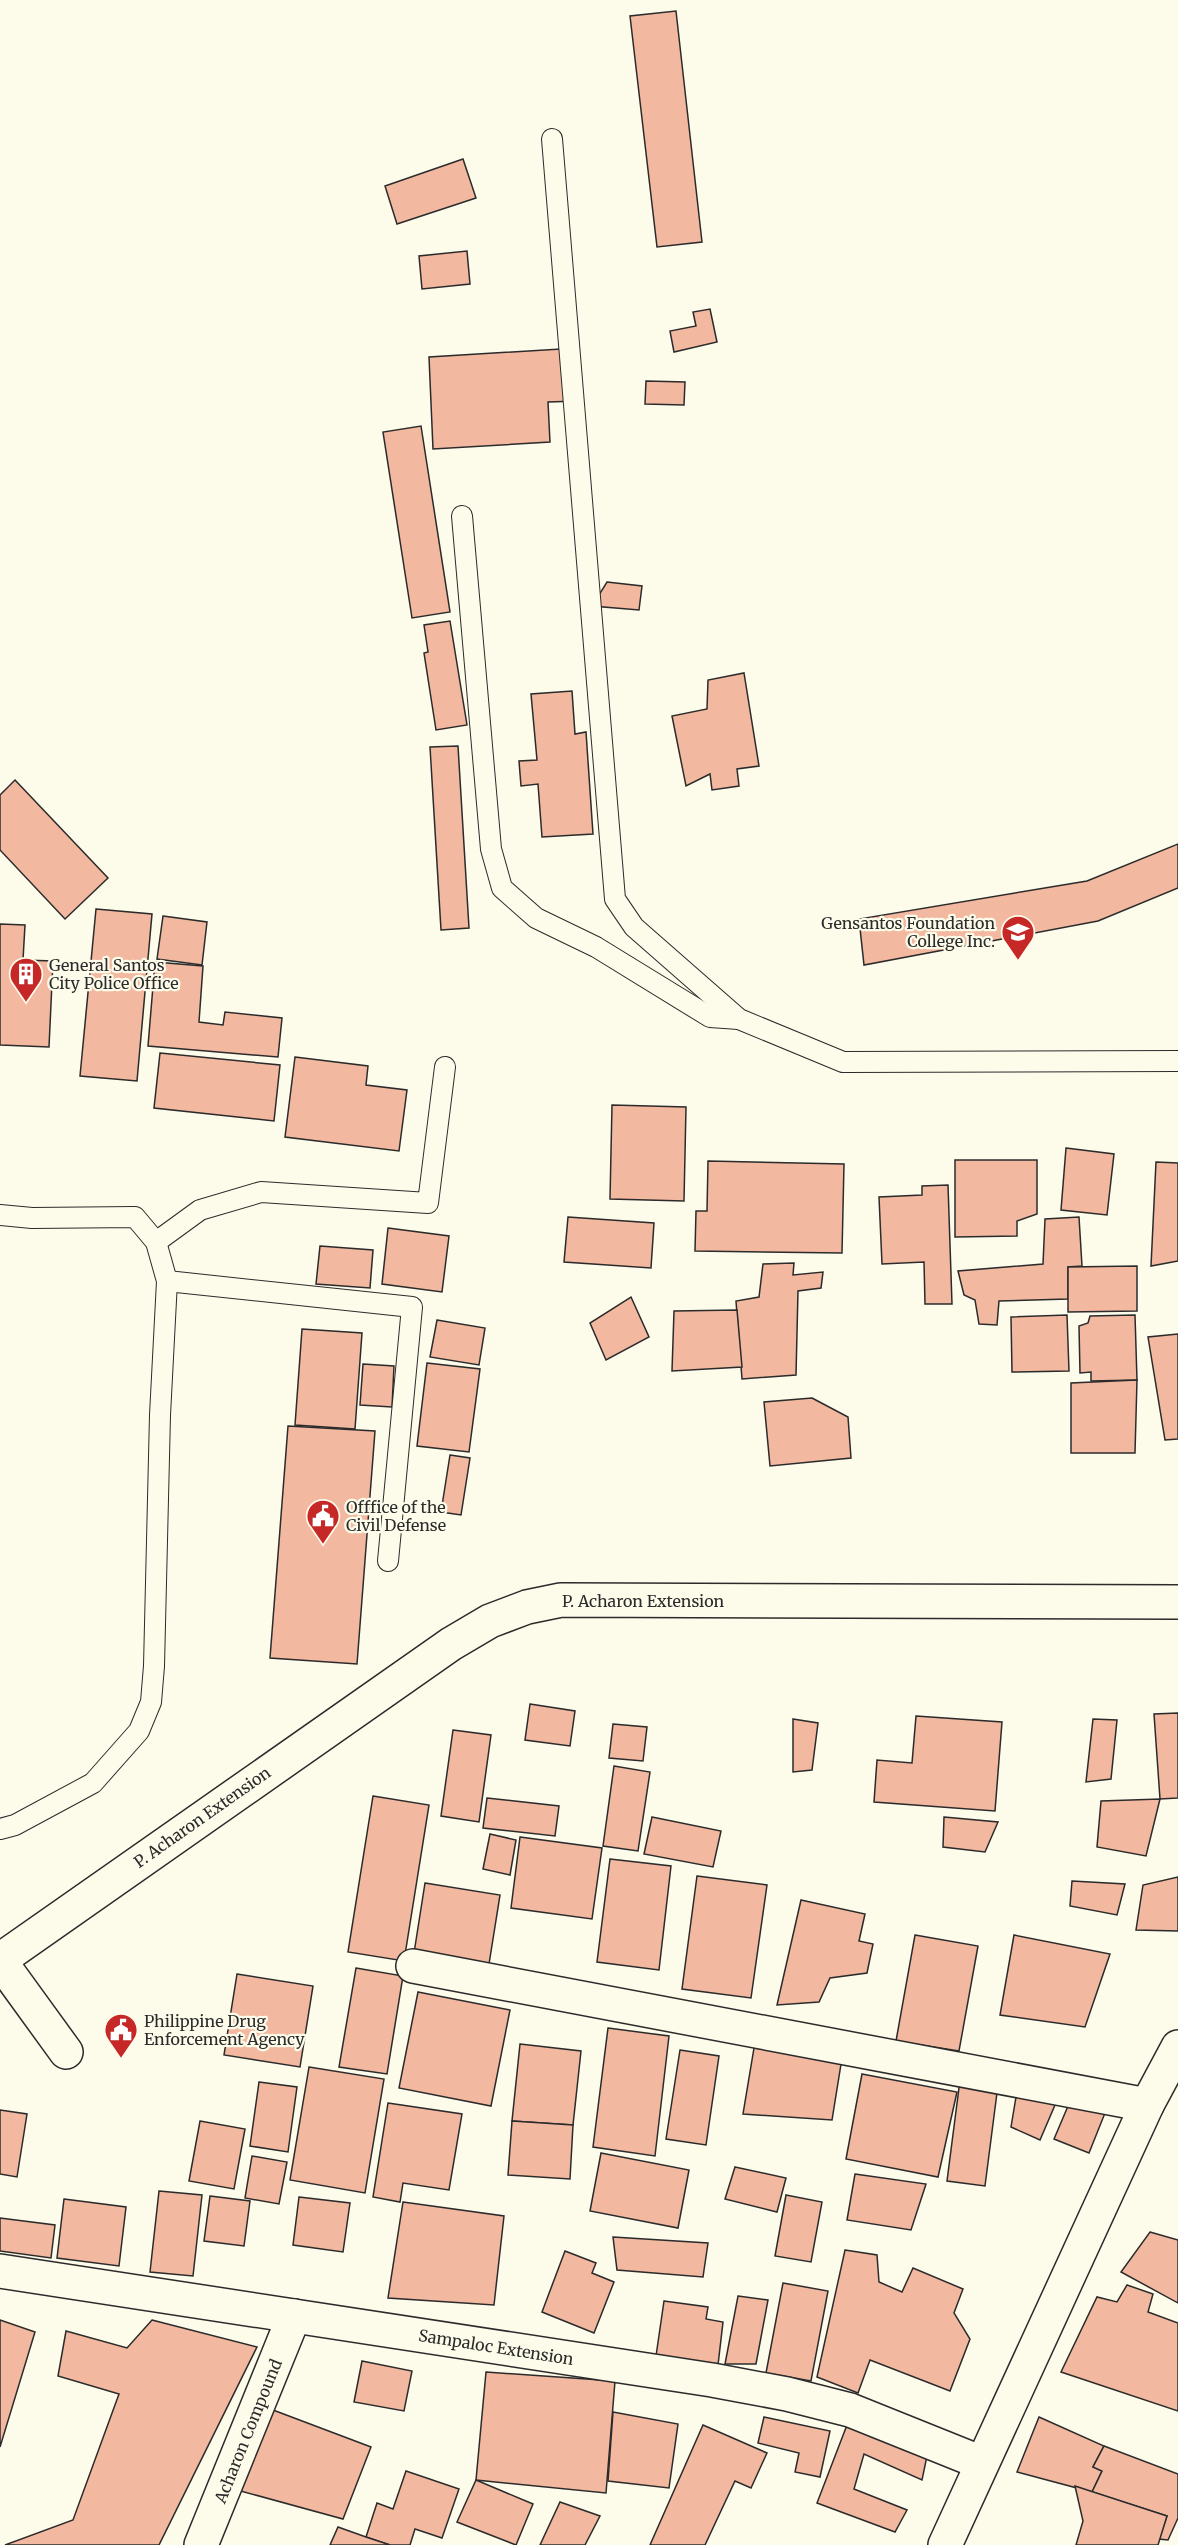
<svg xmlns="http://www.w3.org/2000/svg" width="1178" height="2545" font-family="Merriweather,serif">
	<rect width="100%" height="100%" fill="#fdfbea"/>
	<g fill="#f2b8a0" stroke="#2b2b2b" stroke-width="1.5">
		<polygon points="676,11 702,242 657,247 630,16"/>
		<polygon points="463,159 476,198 397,224 385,186"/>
		<polygon points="467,251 470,284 422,289 419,256"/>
		<polygon points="710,309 717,342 674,352 670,331 696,326 693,312"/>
		<polygon points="577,348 579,401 548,402 550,442 433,449 429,357"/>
		<polygon points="646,381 685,382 684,405 645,404"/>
		<polygon points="421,426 450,612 412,618 383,432"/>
		<polygon points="607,582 642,586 639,610 592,606"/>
		<polygon points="450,621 467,725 436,730 424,653 428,652 424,625"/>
		<polygon points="744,673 759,766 737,769 739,786 712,790 710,774 686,786 672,716 707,709 708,680"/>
		<polygon points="572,691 575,734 586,732 593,834 542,837 538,784 521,786 519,761 537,760 531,694"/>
		<polygon points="458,746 469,928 441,930 430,747"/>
		<polygon points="15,780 108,878 65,919 0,850 0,795"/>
		<polygon points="1178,844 1178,888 1098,921 864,965 859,919 1087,881"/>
		<polygon points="96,909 152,914 137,1081 80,1076"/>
		<polygon points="163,916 207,922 202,965 157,959"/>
		<polygon points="0,924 25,925 23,960 53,961 49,1047 0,1045"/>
		<polygon points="155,962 203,966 199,1022 223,1025 225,1012 282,1018 278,1057 148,1046"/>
		<polygon points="160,1053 280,1065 274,1121 154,1108"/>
		<polygon points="295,1057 368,1066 366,1085 407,1090 399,1151 285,1137"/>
		<polygon points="612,1105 686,1107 684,1201 610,1199"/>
		<polygon points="1066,1148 1114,1154 1107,1215 1061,1210"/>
		<polygon points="955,1160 1037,1160 1037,1214 1017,1221 1017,1236 955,1237"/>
		<polygon points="708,1161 844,1164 842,1253 695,1251 696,1211 707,1211"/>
		<polygon points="1156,1162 1178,1163 1178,1261 1151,1266"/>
		<polygon points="948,1185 952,1304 925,1304 924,1262 882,1264 879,1197 922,1195 922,1186"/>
		<polygon points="568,1217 654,1223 651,1268 564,1262"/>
		<polygon points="1079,1217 1082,1266 1068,1267 1068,1299 999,1301 997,1325 979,1324 975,1300 964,1295 958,1271 1043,1264 1045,1219"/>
		<polygon points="388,1228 449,1236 442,1292 382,1284"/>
		<polygon points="320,1246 373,1250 370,1288 316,1284"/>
		<polygon points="794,1263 793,1275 823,1272 821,1288 798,1291 796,1375 742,1379 736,1301 759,1297 763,1264"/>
		<polygon points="1137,1266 1137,1311 1068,1312 1068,1267"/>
		<polygon points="631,1297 649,1337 606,1360 590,1323"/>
		<polygon points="737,1310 742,1367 672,1371 674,1311"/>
		<polygon points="1067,1315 1069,1371 1012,1372 1011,1317"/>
		<polygon points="1135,1315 1137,1380 1091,1381 1091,1372 1080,1373 1079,1326 1088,1323 1090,1316"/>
		<polygon points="437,1320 485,1328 479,1365 430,1357"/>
		<polygon points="302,1329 362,1333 355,1429 295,1425"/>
		<polygon points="1178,1334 1178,1439 1165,1440 1148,1337"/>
		<polygon points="427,1363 480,1369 469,1452 417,1446"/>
		<polygon points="363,1364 394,1366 392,1407 360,1405"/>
		<polygon points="1137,1380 1135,1453 1071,1453 1071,1383"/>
		<polygon points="812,1398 848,1417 851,1458 770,1466 764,1402"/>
		<polygon points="288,1426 375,1431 357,1664 270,1658"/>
		<polygon points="450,1455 470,1458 461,1515 441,1512"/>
		<polygon points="530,1704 575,1711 570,1746 525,1740"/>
		<polygon points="1178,1713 1178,1798 1160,1799 1154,1714"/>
		<polygon points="916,1716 1002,1722 995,1811 874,1802 877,1760 912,1763"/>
		<polygon points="793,1719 818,1723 812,1770 793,1772"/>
		<polygon points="1093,1719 1117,1720 1111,1779 1086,1782"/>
		<polygon points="613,1724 647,1727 643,1761 609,1758"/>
		<polygon points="453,1730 491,1735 479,1822 441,1816"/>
		<polygon points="614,1766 650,1772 638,1851 603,1846"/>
		<polygon points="373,1796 429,1805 404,1961 348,1952"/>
		<polygon points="487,1798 559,1806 555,1836 483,1828"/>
		<polygon points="1160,1799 1146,1856 1097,1847 1101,1801"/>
		<polygon points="652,1817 721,1831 713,1867 644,1854"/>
		<polygon points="944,1817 998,1822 985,1852 943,1847"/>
		<polygon points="490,1834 516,1840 510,1875 483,1869"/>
		<polygon points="520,1837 602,1848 592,1919 511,1908"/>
		<polygon points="610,1859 671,1866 659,1970 597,1962"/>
		<polygon points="697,1876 767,1885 751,1998 682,1989"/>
		<polygon points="1178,1877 1178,1931 1136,1930 1143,1885"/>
		<polygon points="1072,1881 1125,1884 1117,1915 1070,1906"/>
		<polygon points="425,1883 500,1895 489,1964 414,1953"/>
		<polygon points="801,1900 865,1914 859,1941 873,1944 867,1973 830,1978 819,2002 777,2005"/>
		<polygon points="915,1935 978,1946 959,2051 896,2041"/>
		<polygon points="1014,1935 1110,1954 1085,2027 1000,2015"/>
		<polygon points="356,1968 403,1976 387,2074 339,2067"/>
		<polygon points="237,1974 313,1986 300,2067 224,2055"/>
		<polygon points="418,1992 510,2010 491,2106 399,2088"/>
		<polygon points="608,2028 669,2036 655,2156 593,2147"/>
		<polygon points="520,2044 581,2051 573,2125 512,2121"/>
		<polygon points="754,2048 842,2058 832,2120 743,2114"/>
		<polygon points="680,2050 719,2056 706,2145 666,2139"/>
		<polygon points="309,2067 384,2079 365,2193 290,2180"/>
		<polygon points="862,2074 957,2092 938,2177 846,2159"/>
		<polygon points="960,2080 998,2085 985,2186 947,2181"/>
		<polygon points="259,2082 297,2087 288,2152 250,2146"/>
		<polygon points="1017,2091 1058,2098 1040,2140 1011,2127"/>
		<polygon points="1071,2099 1105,2113 1089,2153 1054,2139"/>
		<polygon points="388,2103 462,2114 449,2190 403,2183 400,2202 373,2197"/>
		<polygon points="0,2110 27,2114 17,2177 0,2174"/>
		<polygon points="200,2121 245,2129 234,2189 189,2181"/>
		<polygon points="512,2121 573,2125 570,2179 508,2175"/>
		<polygon points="601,2153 689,2170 678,2228 590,2211"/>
		<polygon points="252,2156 287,2162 279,2204 245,2198"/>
		<polygon points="735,2167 786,2178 777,2212 725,2199"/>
		<polygon points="855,2174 926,2184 911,2230 847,2220"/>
		<polygon points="159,2191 202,2195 193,2276 150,2272"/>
		<polygon points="786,2195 822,2202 811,2262 775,2256"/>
		<polygon points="210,2196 250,2201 244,2246 204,2241"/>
		<polygon points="299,2197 350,2203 343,2252 293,2245"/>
		<polygon points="64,2199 126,2207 119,2266 57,2258"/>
		<polygon points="403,2202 504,2216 494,2305 388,2298"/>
		<polygon points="0,2218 55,2225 51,2258 0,2251"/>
		<polygon points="1150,2232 1178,2240 1178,2303 1121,2272"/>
		<polygon points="613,2237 708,2243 703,2277 617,2270"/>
		<polygon points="845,2250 877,2255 879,2282 902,2292 913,2268 963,2289 954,2313 970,2339 950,2391 870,2360 858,2393 817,2377"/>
		<polygon points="565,2251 596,2263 592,2273 614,2282 594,2333 542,2312"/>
		<polygon points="783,2283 828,2291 811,2381 766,2373"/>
		<polygon points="1127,2285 1153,2294 1148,2312 1178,2323 1178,2411 1061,2372 1097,2297 1117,2302"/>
		<polygon points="738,2296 768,2300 756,2364 725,2364"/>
		<polygon points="664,2301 708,2307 706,2319 723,2322 718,2365 656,2356"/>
		<polygon points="0,2320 35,2332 0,2447"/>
		<polygon points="152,2320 257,2347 159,2545 5,2545 73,2520 119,2394 58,2376 66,2331 127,2348"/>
		<polygon points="362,2361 412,2371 404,2411 354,2402"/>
		<polygon points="486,2372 615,2381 606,2493 476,2480"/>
		<polygon points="273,2410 371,2447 343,2519 237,2490"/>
		<polygon points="613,2412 678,2424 669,2488 608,2481"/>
		<polygon points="764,2417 830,2431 820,2477 795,2472 799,2453 758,2443"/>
		<polygon points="1039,2417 1104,2446 1093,2467 1102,2471 1092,2492 1017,2472"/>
		<polygon points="703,2425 767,2453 751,2488 735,2481 705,2545 650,2545"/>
		<polygon points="847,2425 927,2456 922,2480 864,2454 854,2489 907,2510 895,2532 817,2503"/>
		<polygon points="1104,2446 1178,2474 1178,2518 1168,2540 1159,2539 1167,2516 1092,2492 1102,2471 1093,2467"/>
		<polygon points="406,2471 459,2489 442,2538 415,2529 410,2545 390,2545 366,2537 377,2503 393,2509"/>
		<polygon points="476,2480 533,2504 516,2545 457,2522"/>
		<polygon points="1075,2486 1167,2516 1158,2545 1076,2545 1083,2521"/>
		<polygon points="560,2502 600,2516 585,2545 540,2545"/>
		<polygon points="338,2527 366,2537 390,2545 330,2545"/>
	</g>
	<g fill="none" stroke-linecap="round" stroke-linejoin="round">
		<g stroke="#2b2b2b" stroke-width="22">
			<g id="service">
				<polyline points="552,139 615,899 634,927 739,1019 843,1062 1178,1061"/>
				<polyline points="462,516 491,849 502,888 536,918 596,947 710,1017 739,1019"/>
				<polyline points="0,1215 32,1218 135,1217 156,1242 167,1281 160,1415 154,1666 151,1702 139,1731 93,1783 15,1825 0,1829"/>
				<polyline points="156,1242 200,1210 261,1192 428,1203 445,1067"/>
				<polyline points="167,1281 412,1307 388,1561"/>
			</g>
		</g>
		<g stroke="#2b2b2b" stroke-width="36">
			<g id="minor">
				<polyline points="0,1961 66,2052"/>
				<polyline points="413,1966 1147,2105"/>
				<polyline points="0,2271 712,2380 787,2394 850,2410 982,2463"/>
				<polyline points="201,2545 294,2316"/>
				<polyline points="945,2545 1147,2105 1178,2047"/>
			</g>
		</g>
		<g stroke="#2b2b2b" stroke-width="36">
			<polyline id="secondary" points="0,1960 451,1644 490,1621 527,1607 561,1600 1178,1602"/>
		</g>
		<use href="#service" stroke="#fdfbea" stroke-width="20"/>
		<use href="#minor" stroke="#fdfbea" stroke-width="33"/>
		<use href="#secondary" stroke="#fdfbea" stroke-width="33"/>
	</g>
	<defs>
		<g id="university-pin" transform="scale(1.725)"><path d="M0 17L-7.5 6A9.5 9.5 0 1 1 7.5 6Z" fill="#c62828" stroke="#fdfbea"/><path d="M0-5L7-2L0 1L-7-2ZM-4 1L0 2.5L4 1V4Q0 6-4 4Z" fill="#fff"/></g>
		<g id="building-pin" transform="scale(1.725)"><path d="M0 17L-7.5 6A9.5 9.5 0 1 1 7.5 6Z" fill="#c62828" stroke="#fdfbea"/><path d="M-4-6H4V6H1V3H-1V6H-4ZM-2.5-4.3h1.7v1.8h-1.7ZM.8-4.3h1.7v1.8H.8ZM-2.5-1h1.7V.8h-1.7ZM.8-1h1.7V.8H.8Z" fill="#fff"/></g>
		<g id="civic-pin" transform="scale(1.725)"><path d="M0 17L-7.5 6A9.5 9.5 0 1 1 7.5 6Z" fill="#c62828" stroke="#fdfbea"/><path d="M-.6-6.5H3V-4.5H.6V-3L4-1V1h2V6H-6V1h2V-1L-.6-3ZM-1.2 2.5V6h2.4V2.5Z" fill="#fff"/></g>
	</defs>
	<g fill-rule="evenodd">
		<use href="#university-pin" x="1018" y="932"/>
		<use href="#building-pin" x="26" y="974"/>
		<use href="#civic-pin" x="323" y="1516"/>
		<use href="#civic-pin" x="121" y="2030"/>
	</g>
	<g text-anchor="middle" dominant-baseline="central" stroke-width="4.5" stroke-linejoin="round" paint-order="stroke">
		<g font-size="16" fill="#2b2b2b" stroke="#fdfbea" text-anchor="start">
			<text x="995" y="923" text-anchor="end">Gensantos Foundation<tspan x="995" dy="18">College Inc.</tspan></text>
			<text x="49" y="965">General Santos<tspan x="49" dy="18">City Police Office</tspan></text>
			<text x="346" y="1507">Offfice of the<tspan x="346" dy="18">Civil Defense</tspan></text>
			<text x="144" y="2021">Philippine Drug<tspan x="144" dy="18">Enforcement Agency</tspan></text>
		</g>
		<g font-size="16" fill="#2b2b2b" stroke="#fdfbea">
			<text x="643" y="1601">P. Acharon Extension</text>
			<text transform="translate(202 1817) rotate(-35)">P. Acharon Extension</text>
			<text transform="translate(496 2347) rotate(9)">Sampaloc Extension</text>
			<text transform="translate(248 2431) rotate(-68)">Acharon Compound</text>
		</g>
	</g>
</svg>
